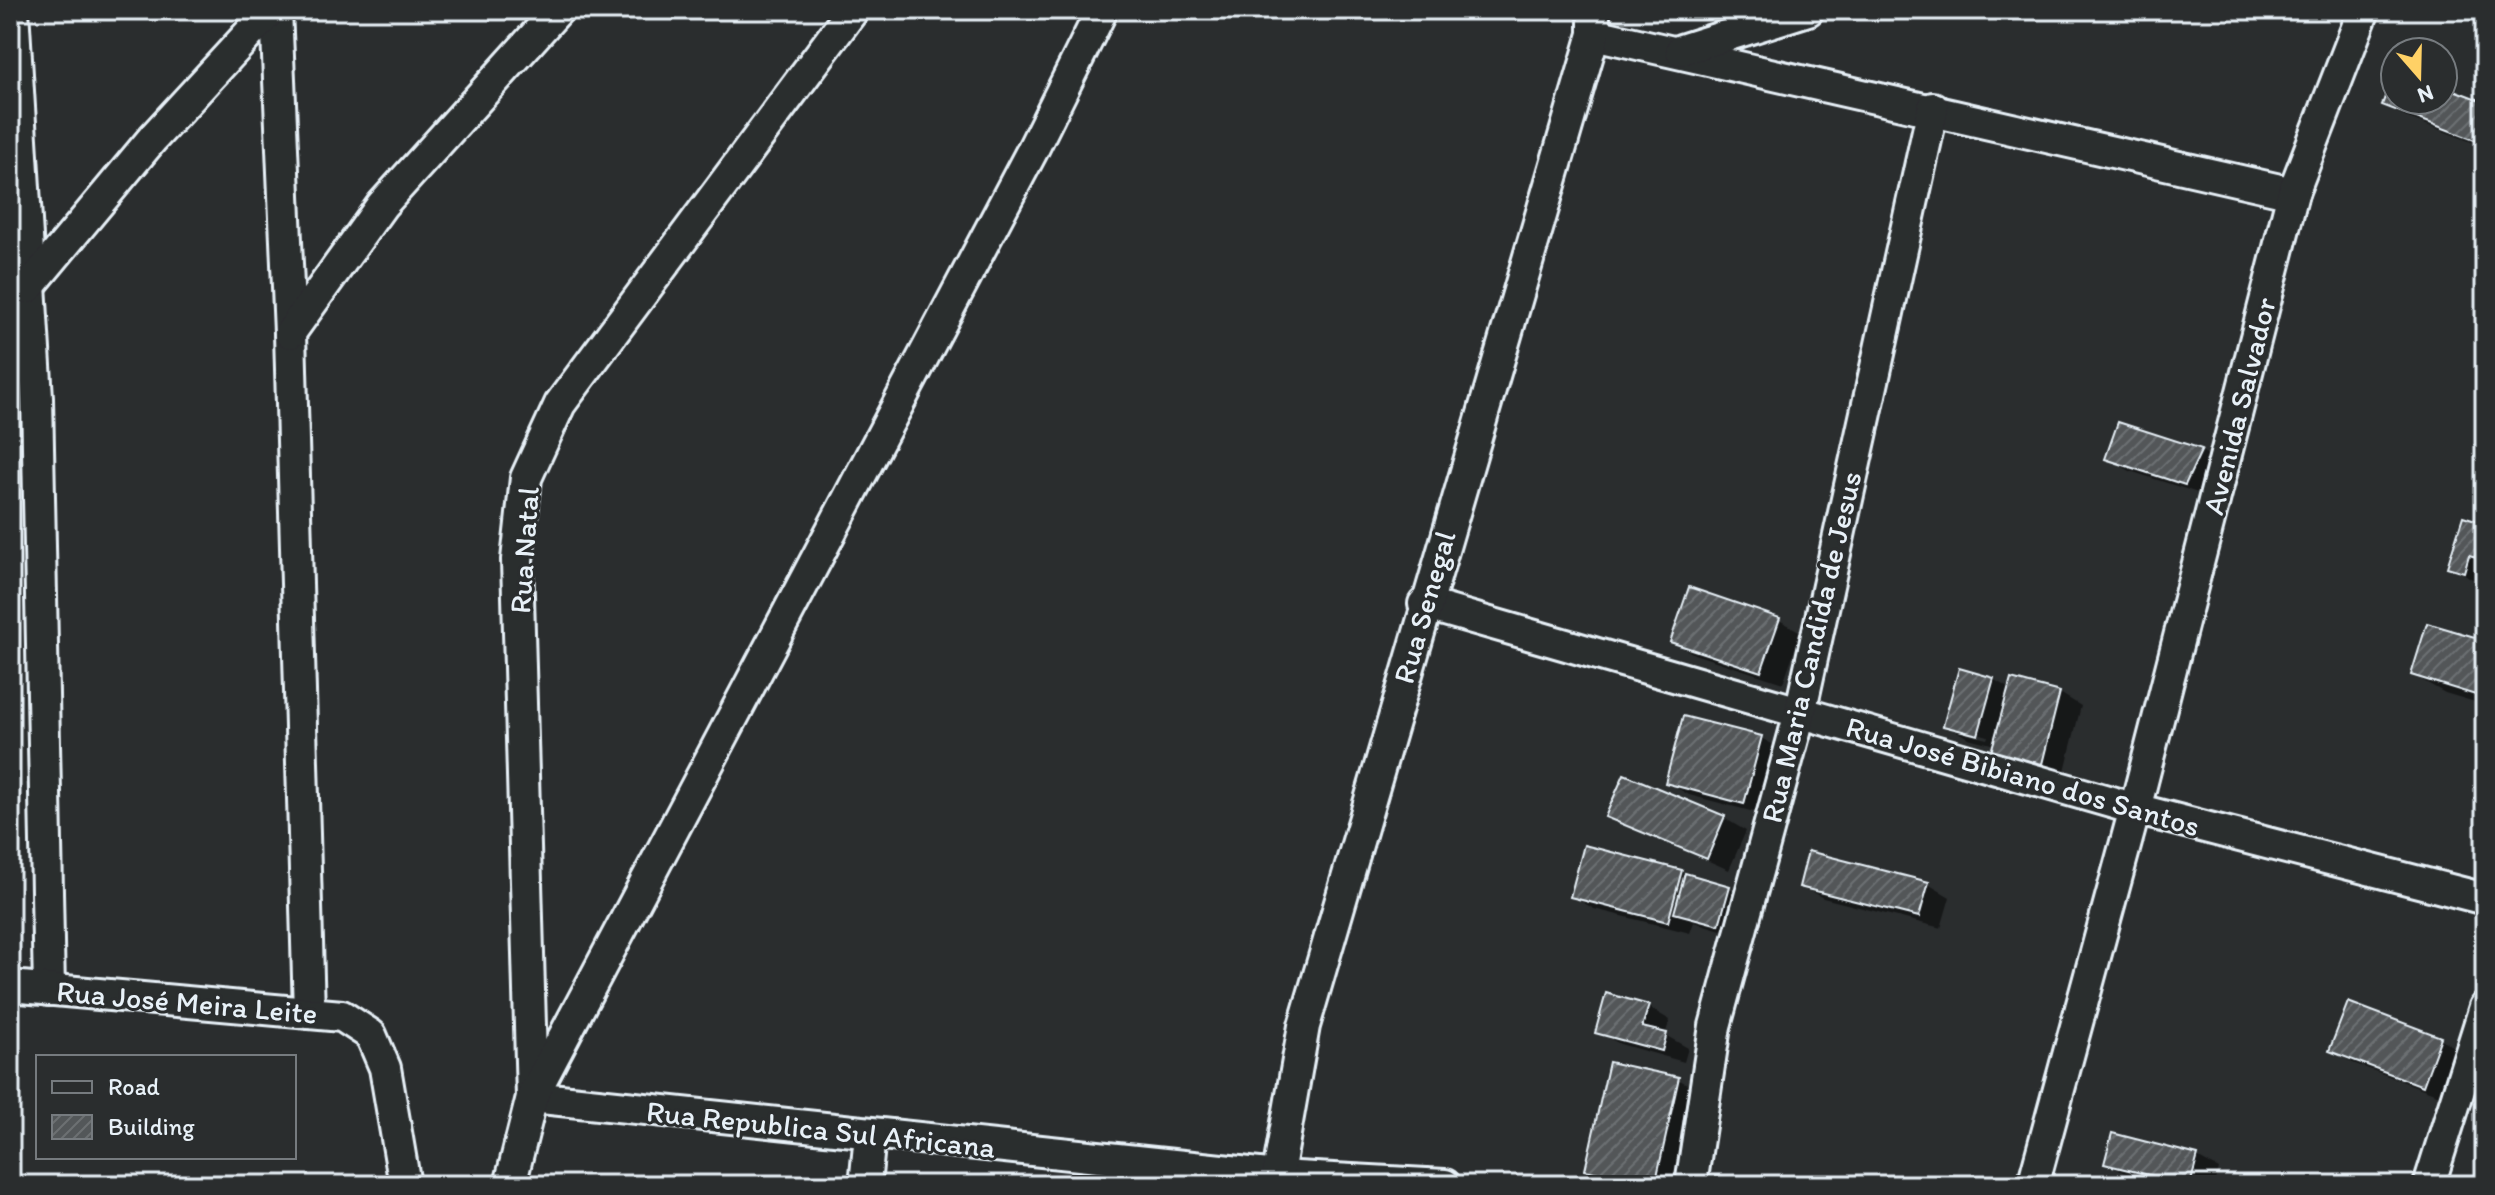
<svg xmlns="http://www.w3.org/2000/svg" width="2495" height="1195" font-family="Itim,sans-serif">
	<defs>
		<pattern id="building-hatch" width="6" height="6" patternUnits="userSpaceOnUse" patternTransform="scale(2)"><rect width="6" height="6" fill="#535759"/><path d="M-1 1l2-2M0 6l6-6M5 7l2-2" fill="none" stroke="#6c7072"/></pattern>
	</defs>
	<rect width="100%" height="100%" fill="#2a2d2e"/>
	<filter id="ink" filterUnits="userSpaceOnUse"><feTurbulence type="fractalNoise" baseFrequency=".0125" numOctaves="2"/><feDisplacementMap in="SourceGraphic" scale="16" xChannelSelector="R" yChannelSelector="G"/><feConvolveMatrix kernelMatrix="1 2 1 2 8 2 1 2 1" color-interpolation-filters="sRGB"/></filter>
	<g filter="url(#ink)">
		<g fill="#0007" fill-rule="evenodd">
			<polygon points="2395,76 2395,100 2443,100 2443,88 2485,104 2485,147 2406,117 2384,104"/>
			<polygon points="2201,451 2223,463 2207,496 2130,471 2108,458"/>
			<polygon points="2485,525 2485,586 2449,566"/>
			<polygon points="1779,620 1801,632 1783,683 1694,654 1672,641"/>
			<polygon points="2485,642 2485,705 2445,693 2413,675"/>
			<path d="M1993 679 2010 689 2060 693 2081 706 2064 775 2015 763 1994 751 1995 745 1968 738 1946 725ZM1967 730 1988 736 1987 739 1967 734Z"/>
			<polygon points="1761,738 1783,750 1766,815 1689,795 1667,782"/>
			<polygon points="1608,816 1724,818 1746,831 1729,870"/>
			<polygon points="1681,872 1729,888 1751,900 1741,936 1694,922 1690,933 1594,909 1572,896"/>
			<polygon points="1928,884 1950,897 1941,928 1823,898 1801,886"/>
			<polygon points="2349,1005 2441,1039 2462,1052 2445,1097 2353,1063 2331,1050"/>
			<polygon points="1648,1007 1670,1020 1665,1035 1688,1048 1684,1062 1620,1044 1598,1032"/>
			<polygon points="1678,1079 1710,1097 1691,1185 1614,1185 1588,1169"/>
			<polygon points="2197,1157 2219,1169 2215,1185 2167,1185 2128,1175 2106,1163"/>
		</g>
		<g fill="url(#building-hatch)" stroke="#e8f1f8" stroke-width="2">
			<polygon points="2395,70 2395,100 2443,100 2443,86 2485,102 2485,144 2382,105"/>
			<polygon points="2118,422 2202,449 2185,485 2105,459"/>
			<polygon points="2463,516 2485,523 2485,581 2478,578 2484,559 2469,555 2464,572 2447,567"/>
			<polygon points="1689,587 1780,618 1761,672 1670,642"/>
			<polygon points="2427,623 2485,640 2485,698 2411,675"/>
			<polygon points="1959,668 1994,678 1978,735 1943,726"/>
			<polygon points="2011,679 2060,692 2042,764 1991,752"/>
			<polygon points="1683,716 1762,736 1744,804 1665,783"/>
			<polygon points="1624,774 1725,816 1707,859 1605,817"/>
			<polygon points="1584,845 1682,870 1668,922 1570,897"/>
			<polygon points="1808,851 1929,882 1919,917 1799,887"/>
			<polygon points="1685,873 1730,886 1719,925 1674,913"/>
			<polygon points="1606,993 1649,1005 1642,1027 1667,1033 1662,1051 1595,1033"/>
			<polygon points="2348,1002 2441,1037 2423,1086 2329,1051"/>
			<polygon points="1609,1062 1679,1077 1655,1185 1585,1170"/>
			<polygon points="2112,1133 2198,1155 2190,1185 2104,1164"/>
		</g>
		<g fill="none" stroke-linecap="round" stroke-linejoin="round">
			<g stroke="#e8f1f8" stroke-width="36">
				<g id="minor">
					<polyline points="13,10 37,398 49,990"/>
					<polyline points="276,10 290,333 309,1013"/>
					<polyline points="853,10 560,404 526,478 517,560 532,1097 1278,1176 1445,1185"/>
					<polyline points="1594,34 2293,193"/>
					<polyline points="1681,50 1808,10"/>
					<polyline points="28,288 153,138 271,10"/>
					<polyline points="290,333 382,205 558,10"/>
					<polyline points="1424,604 2135,809 2485,899"/>
					<polyline points="10,986 342,1016 371,1035 385,1068 405,1185"/>
					<polyline points="510,1185 532,1097 1032,151 1102,10"/>
					<polyline points="865,1185 870,1135"/>
					<polyline points="1276,1185 1304,1026 1594,34 1594,10"/>
					<polyline points="1691,1185 1715,1026 1800,713 1933,108"/>
					<polyline points="2033,1185 2135,809 2293,193 2364,10"/>
					<polyline points="2429,1185 2485,1007"/>
				</g>
			</g>
			<use href="#minor" stroke="#2a2d2e" stroke-width="30"/>
		</g>
	</g>
	<g text-anchor="middle" dominant-baseline="central" stroke-width="6" stroke-linejoin="round" paint-order="stroke">
		<g font-size="30" fill="#e8f1f8" stroke="#2a2d2e">
			<text transform="translate(2239 406) rotate(-76)">Avenida Salvador</text>
			<text transform="translate(524 550) rotate(-86)">Rua Natal</text>
			<text transform="translate(1424 607) rotate(-74)">Rua Senegal</text>
			<text transform="translate(1811 647) rotate(-77)">Rua Maria Candida de Jesus</text>
			<text transform="translate(2023 776) rotate(16)">Rua José Bibiano dos Santos</text>
			<text transform="translate(187 1002) rotate(5)">Rua José Meira Leite</text>
			<text transform="translate(821 1129) rotate(6)">Rua Republica Sul Africana</text>
		</g>
	</g>
	<rect width="2495" height="1195" fill="none" stroke="#2a2d2e" stroke-width="40"/>
	<rect x="20" y="20" width="2455" height="1155" fill="none" stroke="#e8f1f8" stroke-width="3" filter="url(#ink)"/>
	<rect x="36" y="1055" width="260" height="104" fill="#2a2d2e" stroke="#767b7f" stroke-width="2"/>
	<rect x="52" y="1081" width="40" height="12" fill="#2a2d2e" stroke="#767b7f" stroke-width="2"/>
	<text x="108" y="1095" font-size="24" fill="#e8f1f8">Road</text>
	<rect x="52" y="1115" width="40" height="24" fill="url(#building-hatch)" stroke="#767b7f" stroke-width="2"/>
	<text x="108" y="1135" font-size="24" fill="#e8f1f8">Building</text>
	<g transform="translate(2419 76) rotate(160)"><circle r="38" fill="#2a2d2e" stroke="#767b7f" stroke-width="2"/>
	<path d="M0-6L14 30L0 20L-14 30Z" fill="#ffd166"/>
	<text y="-12" font-size="22" font-weight="bold" text-anchor="middle" fill="#e8f1f8">N</text>
	</g>
</svg>
